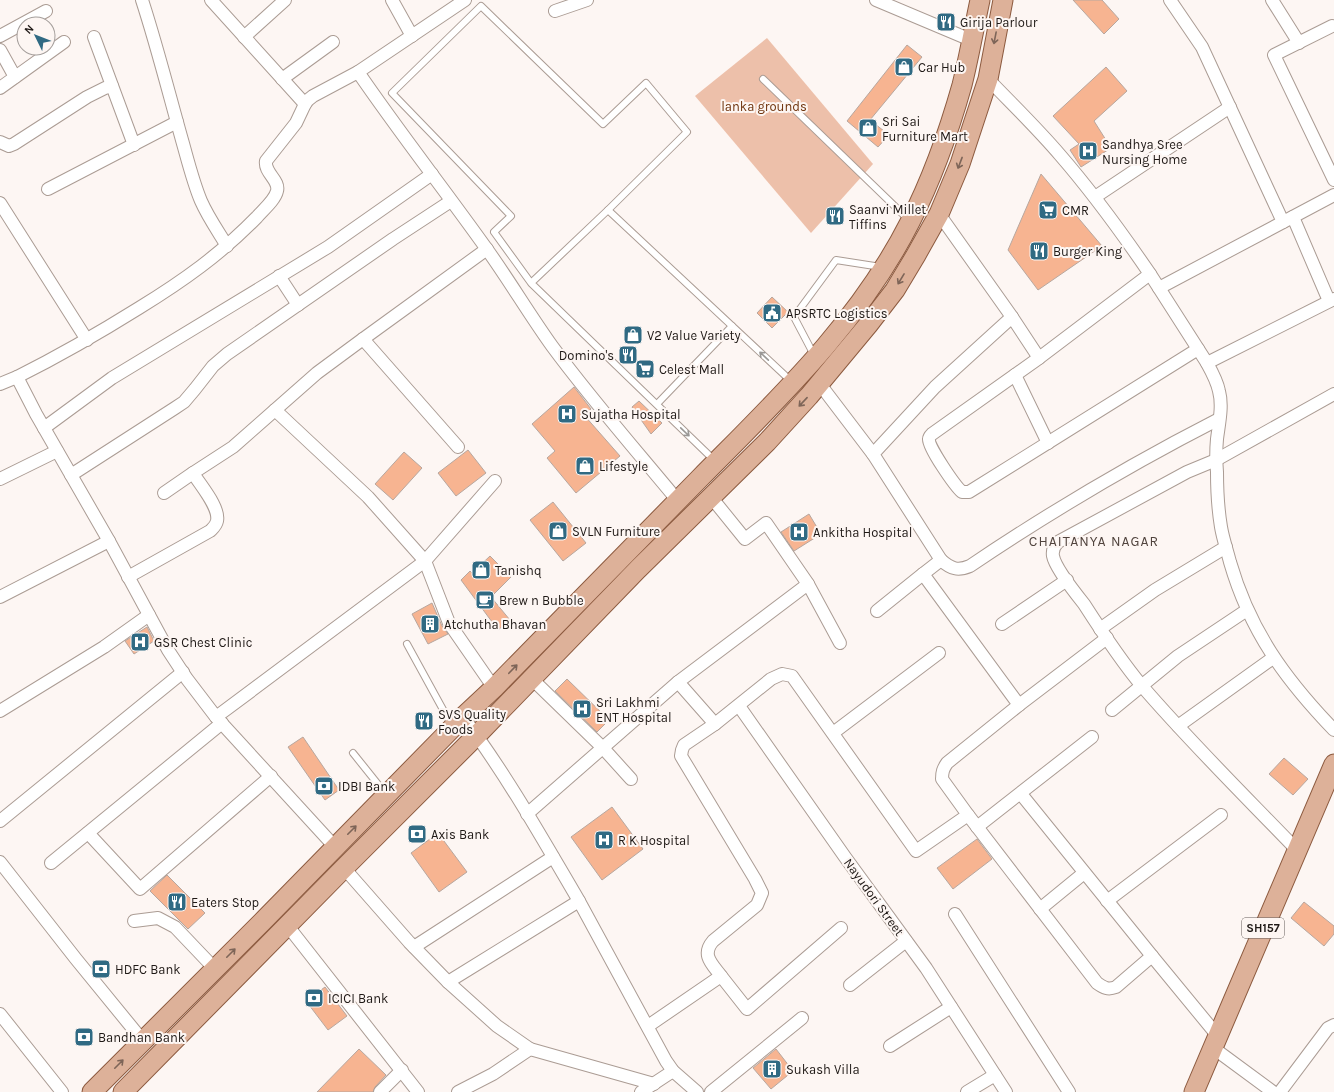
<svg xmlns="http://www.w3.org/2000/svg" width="1334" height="1092" font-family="Karla,sans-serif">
	<rect width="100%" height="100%" fill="#fdf6f3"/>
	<polygon fill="#edc0aa" points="767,38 873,164 811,233 695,96"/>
	<g fill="#f7b491" stroke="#b7a79f">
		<polygon points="1073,0 1102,0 1119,19 1104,34"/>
		<polygon points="907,45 922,57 870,120 889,135 878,147 847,121"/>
		<polygon points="1106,67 1127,91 1094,121 1111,148 1081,167 1070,150 1079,144 1053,116"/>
		<polygon points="1041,174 1102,246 1038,290 1008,250"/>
		<polygon points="772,297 788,312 772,328 757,313"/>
		<polygon points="574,387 591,409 584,415 620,456 576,493 547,458 555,451 532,424"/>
		<polygon points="639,401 662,423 651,434 632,407"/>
		<polygon points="468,450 486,473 456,496 438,473"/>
		<polygon points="404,452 422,468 393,500 375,484"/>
		<polygon points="553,502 586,543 563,561 530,520"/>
		<polygon points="809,514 821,534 794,551 781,532"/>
		<polygon points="490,556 511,577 491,597 510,620 498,630 461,580 470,571 472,573"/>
		<polygon points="432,603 442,626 448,634 428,644 412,614"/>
		<polygon points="147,627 154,641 134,654 125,641"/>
		<polygon points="567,679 609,720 597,732 555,691"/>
		<polygon points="303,737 339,790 325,800 288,747"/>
		<polygon points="1284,758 1308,779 1293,795 1269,774"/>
		<polygon points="612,807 643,849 602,880 571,837"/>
		<polygon points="438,833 467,872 439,892 411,853"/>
		<polygon points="977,839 992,859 953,889 937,868"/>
		<polygon points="167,875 205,913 188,929 150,891"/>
		<polygon points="1304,902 1334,926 1334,934 1324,946 1291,918"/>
		<polygon points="325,987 347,1016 328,1030 306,1001"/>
		<polygon points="359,1049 386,1075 375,1087 373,1092 317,1092"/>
		<polygon points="776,1049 793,1071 771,1089 753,1068"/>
	</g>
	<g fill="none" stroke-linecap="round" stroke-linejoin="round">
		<g stroke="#ab9c94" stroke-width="8">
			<g id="lane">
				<polyline points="763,79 909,220"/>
				<polyline points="608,210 791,381"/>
				<polyline points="531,283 494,232 511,216 392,93 481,6 603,124 646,83 687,132 608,210 531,283 714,460"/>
				<polyline points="814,355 794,317 836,260 881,267"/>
				<polyline points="657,404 732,326"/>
				<polyline points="407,644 452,726"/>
				<polyline points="353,753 385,793"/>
			</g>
		</g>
		<g stroke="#ab9c94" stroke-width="14">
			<g id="street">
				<path d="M142 0C157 46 169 94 182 140 188 161 193 182 201 201 208 217 218 231 227 246"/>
				<polyline points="211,0 305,104"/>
				<polyline points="392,0 412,36"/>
				<path d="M465 0 358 72C399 132 444 189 486 248 509 280 529 314 552 346 591 399 635 449 678 501"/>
				<polyline points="876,0 971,40"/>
				<polyline points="1170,0 1202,47 1283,222"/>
				<polyline points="1272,0 1299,43"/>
				<polyline points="555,11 587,0"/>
				<polyline points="1332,26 1274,55 1334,180"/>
				<polyline points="0,36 46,11"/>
				<polyline points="94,37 134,145"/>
				<polyline points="244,37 285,0"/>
				<polyline points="0,50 15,77"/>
				<polyline points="282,79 333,42"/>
				<polyline points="0,88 64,42"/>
				<polyline points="0,142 9,146 14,144 87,97 105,88 112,86"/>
				<polyline points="48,189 177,122"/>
				<polyline points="1095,197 1230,107"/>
				<polyline points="0,203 87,340"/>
				<polyline points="939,214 1012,317"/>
				<polyline points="1293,217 1329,301"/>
				<path d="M1150 274 1207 363C1212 372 1217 381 1219 391 1223 406 1219 423 1217 439 1216 450 1216 461 1217 472 1217 490 1218 509 1221 527 1223 539 1227 550 1230 562 1250 631 1285 679 1334 730"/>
				<polyline points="279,276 298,305"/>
				<polyline points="1159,288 1334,195"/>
				<polyline points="363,339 317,373 275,410 368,497 425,561 449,623 494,688"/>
				<path d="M1039 358 932 434C930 436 929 437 929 439 928 447 955 486 962 492H969L1198 349"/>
				<polyline points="1207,363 1334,299"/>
				<polyline points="1015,375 1048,443"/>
				<polyline points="819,383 873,454"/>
				<polyline points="0,384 17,377"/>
				<polyline points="44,428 112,378 328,247 432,174"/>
				<polyline points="458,447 363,339 487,249"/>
				<polyline points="71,475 175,408 184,402 195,389 213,366 227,354 393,239 451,201"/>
				<polyline points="0,479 57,451"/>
				<polyline points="164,493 193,473"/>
				<path d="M941 560C951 569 958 571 970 566 1050 512 1133 463 1219 419"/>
				<path d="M128 577 210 531C213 528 216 526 217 521 220 507 200 485 193 473L233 447 275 410"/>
				<polyline points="808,584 840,643"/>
				<polyline points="0,597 109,541"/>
				<polyline points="877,611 923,574"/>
				<polyline points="1002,624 1067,580"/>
				<polyline points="1100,629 1155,590 1226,547"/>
				<polyline points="532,679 603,748 631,779"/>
				<polyline points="1019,705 1107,638"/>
				<polyline points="739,706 845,857 926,968 1006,1092"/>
				<polyline points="1112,710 1178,656 1247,610"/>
				<polyline points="0,711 104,647 149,615"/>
				<polyline points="216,717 425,561 495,481"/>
				<path d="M463 717C506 774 542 838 579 901"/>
				<path d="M715 724 771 679 782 674 792 676 916 851 968 815 942 779C942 772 943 769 947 763L1019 705 923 574 941 560 873 454 935 387 1012 317 1039 358 1150 274C1122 233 1093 193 1060 155 1037 128 1012 104 988 79"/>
				<polyline points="1178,726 1273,658"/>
				<polyline points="833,733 939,653"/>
				<polyline points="1021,794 1152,956"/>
				<polyline points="527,814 678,682"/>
				<path d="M968 815 1097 983C1104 988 1108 990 1116 987L1152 956 1217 1035"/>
				<polyline points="0,821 183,672"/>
				<polyline points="977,827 1092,737"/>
				<polyline points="88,833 140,889 271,776"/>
				<path d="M335 847 216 717 187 679 168 650 109 541 36 414 17 377C59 356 99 333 139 308 183 281 221 254 257 217 263 210 275 200 277 191 280 180 264 173 266 161L296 123 305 104 308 100 313 96 358 72"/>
				<path d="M1297 850C1245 796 1191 743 1142 686 1121 661 1102 632 1084 604 1076 594 1055 567 1053 556 1052 550 1054 546 1058 542L1187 472 1216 460 1334 394"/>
				<polyline points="0,862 76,959 143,1041"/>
				<polyline points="51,863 222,723"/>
				<polyline points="344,868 409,942 448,982 579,901 666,1061 673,1071 697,1092"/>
				<polyline points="1107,901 1221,815"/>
				<polyline points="1040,909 1084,873"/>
				<polyline points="955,914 1069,1092"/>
				<polyline points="134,921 158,918 175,927 215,969"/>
				<polyline points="287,925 418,1092"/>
				<polyline points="414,947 553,857"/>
				<polyline points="721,976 747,1009 841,928"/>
				<polyline points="448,982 497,1026 530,1049"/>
				<polyline points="850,985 906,941"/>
				<polyline points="0,1014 62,1092"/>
				<path d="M648 1026 721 976C712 964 701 955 713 941L757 905 762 893 755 879 681 756 682 750 684 745 715 724 678 682 808 584 766 523 745 539 711 497"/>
				<polyline points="890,1046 951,1007"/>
				<polyline points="1212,1047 1273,1092"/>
				<polyline points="380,1092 402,1070"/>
				<polyline points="458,1092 493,1074 530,1049 654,1084"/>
				<polyline points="641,1092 673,1071"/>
				<polyline points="711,1092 802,1018"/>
				<polyline points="967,1092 995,1075"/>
				<polyline points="1280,1092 1328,1028 1334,1025"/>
			</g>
		</g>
		<g stroke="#8c5a3f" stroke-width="21">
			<g id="primary">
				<path d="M92 1092 265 919 463 717 494 688C562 618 631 548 700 478 778 399 859 323 910 222 932 179 949 131 962 85 969 57 974 28 980 0"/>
				<polyline points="123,1092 344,868 477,735 638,569 767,442 809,396 868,325 895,290 916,255 939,214 960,164 988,79 1003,0"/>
				<polyline points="1194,1092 1334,764"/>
			</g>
		</g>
		<use href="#lane" stroke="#fff" stroke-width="6"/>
		<use href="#street" stroke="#fff" stroke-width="12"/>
		<use href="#primary" stroke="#ddb199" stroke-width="19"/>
	</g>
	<defs><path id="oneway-shaft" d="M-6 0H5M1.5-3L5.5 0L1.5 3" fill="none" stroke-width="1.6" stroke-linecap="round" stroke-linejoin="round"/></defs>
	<g stroke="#7e6558">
		<use href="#oneway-shaft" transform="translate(995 38) rotate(101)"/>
		<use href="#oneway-shaft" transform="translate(960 163) rotate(111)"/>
		<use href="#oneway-shaft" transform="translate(901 279) rotate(121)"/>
		<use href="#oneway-shaft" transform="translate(803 402) rotate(133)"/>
		<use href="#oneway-shaft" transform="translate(513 669) rotate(-46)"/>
		<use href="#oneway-shaft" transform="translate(352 830) rotate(-45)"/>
		<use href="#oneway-shaft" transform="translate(231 953) rotate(-45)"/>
		<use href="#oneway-shaft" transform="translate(119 1064) rotate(-45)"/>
	</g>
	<g stroke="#9a9896">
		<use href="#oneway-shaft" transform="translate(764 356) rotate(-137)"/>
		<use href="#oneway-shaft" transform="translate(685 432) rotate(44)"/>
	</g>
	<defs>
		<g id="restaurant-square" transform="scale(1)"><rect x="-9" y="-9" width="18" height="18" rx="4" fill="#306a83" stroke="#fdf6f3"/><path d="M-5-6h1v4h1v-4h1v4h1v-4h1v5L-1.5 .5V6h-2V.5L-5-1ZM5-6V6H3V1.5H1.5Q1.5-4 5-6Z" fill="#fff"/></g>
		<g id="shop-square" transform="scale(1)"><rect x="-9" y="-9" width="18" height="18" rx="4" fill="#306a83" stroke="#fdf6f3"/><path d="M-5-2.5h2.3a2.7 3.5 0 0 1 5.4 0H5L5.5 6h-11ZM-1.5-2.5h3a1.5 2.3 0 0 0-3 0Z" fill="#fff"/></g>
		<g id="hospital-square" transform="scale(1)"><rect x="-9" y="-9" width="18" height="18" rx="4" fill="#306a83" stroke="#fdf6f3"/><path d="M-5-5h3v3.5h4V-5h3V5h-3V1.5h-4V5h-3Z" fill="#fff"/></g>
		<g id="supermarket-square" transform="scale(1)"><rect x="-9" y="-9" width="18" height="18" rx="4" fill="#306a83" stroke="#fdf6f3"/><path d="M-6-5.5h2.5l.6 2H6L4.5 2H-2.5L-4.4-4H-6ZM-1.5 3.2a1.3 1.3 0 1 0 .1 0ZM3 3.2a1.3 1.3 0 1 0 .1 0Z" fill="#fff"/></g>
		<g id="civic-square" transform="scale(1)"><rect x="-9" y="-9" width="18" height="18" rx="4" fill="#306a83" stroke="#fdf6f3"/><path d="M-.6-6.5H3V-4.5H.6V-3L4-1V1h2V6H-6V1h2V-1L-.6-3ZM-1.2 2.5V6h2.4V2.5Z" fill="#fff"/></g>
		<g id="cafe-square" transform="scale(1)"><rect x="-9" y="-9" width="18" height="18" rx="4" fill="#306a83" stroke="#fdf6f3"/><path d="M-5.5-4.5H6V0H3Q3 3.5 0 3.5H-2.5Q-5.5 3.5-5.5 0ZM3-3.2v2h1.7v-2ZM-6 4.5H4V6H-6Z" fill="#fff"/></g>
		<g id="building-square" transform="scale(1)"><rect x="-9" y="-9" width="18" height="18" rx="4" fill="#306a83" stroke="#fdf6f3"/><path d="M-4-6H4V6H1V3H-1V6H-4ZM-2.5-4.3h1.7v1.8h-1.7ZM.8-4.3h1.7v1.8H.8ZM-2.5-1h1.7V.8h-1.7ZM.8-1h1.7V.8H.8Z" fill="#fff"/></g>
		<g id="bank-square" transform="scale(1)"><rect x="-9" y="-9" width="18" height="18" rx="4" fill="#306a83" stroke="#fdf6f3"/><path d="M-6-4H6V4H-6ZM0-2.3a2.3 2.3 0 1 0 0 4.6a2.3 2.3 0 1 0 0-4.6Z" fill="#fff"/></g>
	</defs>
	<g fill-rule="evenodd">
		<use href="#restaurant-square" x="946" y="22"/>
		<use href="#shop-square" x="904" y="67"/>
		<use href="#shop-square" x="868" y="128"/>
		<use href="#hospital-square" x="1088" y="151"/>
		<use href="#supermarket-square" x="1048" y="210"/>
		<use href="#restaurant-square" x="835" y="216"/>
		<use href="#restaurant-square" x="1039" y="251"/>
		<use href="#civic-square" x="772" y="313"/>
		<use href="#shop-square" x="633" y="335"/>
		<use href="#restaurant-square" x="628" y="355"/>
		<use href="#supermarket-square" x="645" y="369"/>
		<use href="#hospital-square" x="567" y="414"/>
		<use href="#shop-square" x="585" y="466"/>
		<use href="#shop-square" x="558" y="531"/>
		<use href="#hospital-square" x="799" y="532"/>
		<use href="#shop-square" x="481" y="570"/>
		<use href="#cafe-square" x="485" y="600"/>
		<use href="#building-square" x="430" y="624"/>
		<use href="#hospital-square" x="140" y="642"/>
		<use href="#hospital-square" x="582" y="709"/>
		<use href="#restaurant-square" x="424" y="721"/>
		<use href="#bank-square" x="324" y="786"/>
		<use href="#bank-square" x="417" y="834"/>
		<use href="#hospital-square" x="604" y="840"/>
		<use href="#restaurant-square" x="177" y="902"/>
		<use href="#bank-square" x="101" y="969"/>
		<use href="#bank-square" x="314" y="998"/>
		<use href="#bank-square" x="84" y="1037"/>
		<use href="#building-square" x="772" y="1069"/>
	</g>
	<g text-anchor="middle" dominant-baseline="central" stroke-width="4" stroke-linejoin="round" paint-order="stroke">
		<rect fill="#fdf6f3" stroke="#625b58" stroke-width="1" x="1242" y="918" width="42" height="20" rx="3"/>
		<g font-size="12" font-weight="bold" fill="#1f1916">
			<text x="1263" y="928">SH157</text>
		</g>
		<g font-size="13" fill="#1f1916" stroke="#fdf6f3" text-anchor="start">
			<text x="960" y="22">Girija Parlour</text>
			<text x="918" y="67">Car Hub</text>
			<text x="882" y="121">Sri Sai<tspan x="882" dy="15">Furniture Mart</tspan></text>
			<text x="1102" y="144">Sandhya Sree<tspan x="1102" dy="15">Nursing Home</tspan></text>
			<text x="849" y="209">Saanvi Millet<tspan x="849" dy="15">Tiffins</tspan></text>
			<text x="1062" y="210">CMR</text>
			<text x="1053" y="251">Burger King</text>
			<text x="786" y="313">APSRTC Logistics</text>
			<text x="647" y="335">V2 Value Variety</text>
			<text x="614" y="355" text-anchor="end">Domino's</text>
			<text x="659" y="369">Celest Mall</text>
			<text x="581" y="414">Sujatha Hospital</text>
			<text x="599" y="466">Lifestyle</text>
			<text x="572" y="531">SVLN Furniture</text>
			<text x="813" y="532">Ankitha Hospital</text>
			<text x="495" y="570">Tanishq</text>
			<text x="499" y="600">Brew n Bubble</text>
			<text x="444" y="624">Atchutha Bhavan</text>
			<text x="154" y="642">GSR Chest Clinic</text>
			<text x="596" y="702">Sri Lakhmi<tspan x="596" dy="15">ENT Hospital</tspan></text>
			<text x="438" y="714">SVS Quality<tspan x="438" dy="15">Foods</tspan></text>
			<text x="338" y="786">IDBI Bank</text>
			<text x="431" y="834">Axis Bank</text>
			<text x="618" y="840">R K Hospital</text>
			<text x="191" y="902">Eaters Stop</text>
			<text x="115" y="969">HDFC Bank</text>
			<text x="328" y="998">ICICI Bank</text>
			<text x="98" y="1037">Bandhan Bank</text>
			<text x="786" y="1069">Sukash Villa</text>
		</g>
		<g font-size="13" fill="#6f340d" stroke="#fdf6f3">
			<text x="764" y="106">lanka grounds</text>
		</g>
		<g font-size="13" fill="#1f1916" stroke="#fdf6f3">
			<text transform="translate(874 897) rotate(54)">Nayudori Street</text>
		</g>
		<g font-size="14" letter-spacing="1" fill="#51443e" stroke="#fdf6f3">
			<text x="1094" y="541">CHAITANYA NAGAR</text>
		</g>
	</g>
	<g transform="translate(36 36) rotate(313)"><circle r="19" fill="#fdf6f3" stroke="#a49e9b"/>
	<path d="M0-3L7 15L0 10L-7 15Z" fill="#306a83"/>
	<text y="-6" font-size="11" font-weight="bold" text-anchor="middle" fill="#1f1916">N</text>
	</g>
</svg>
